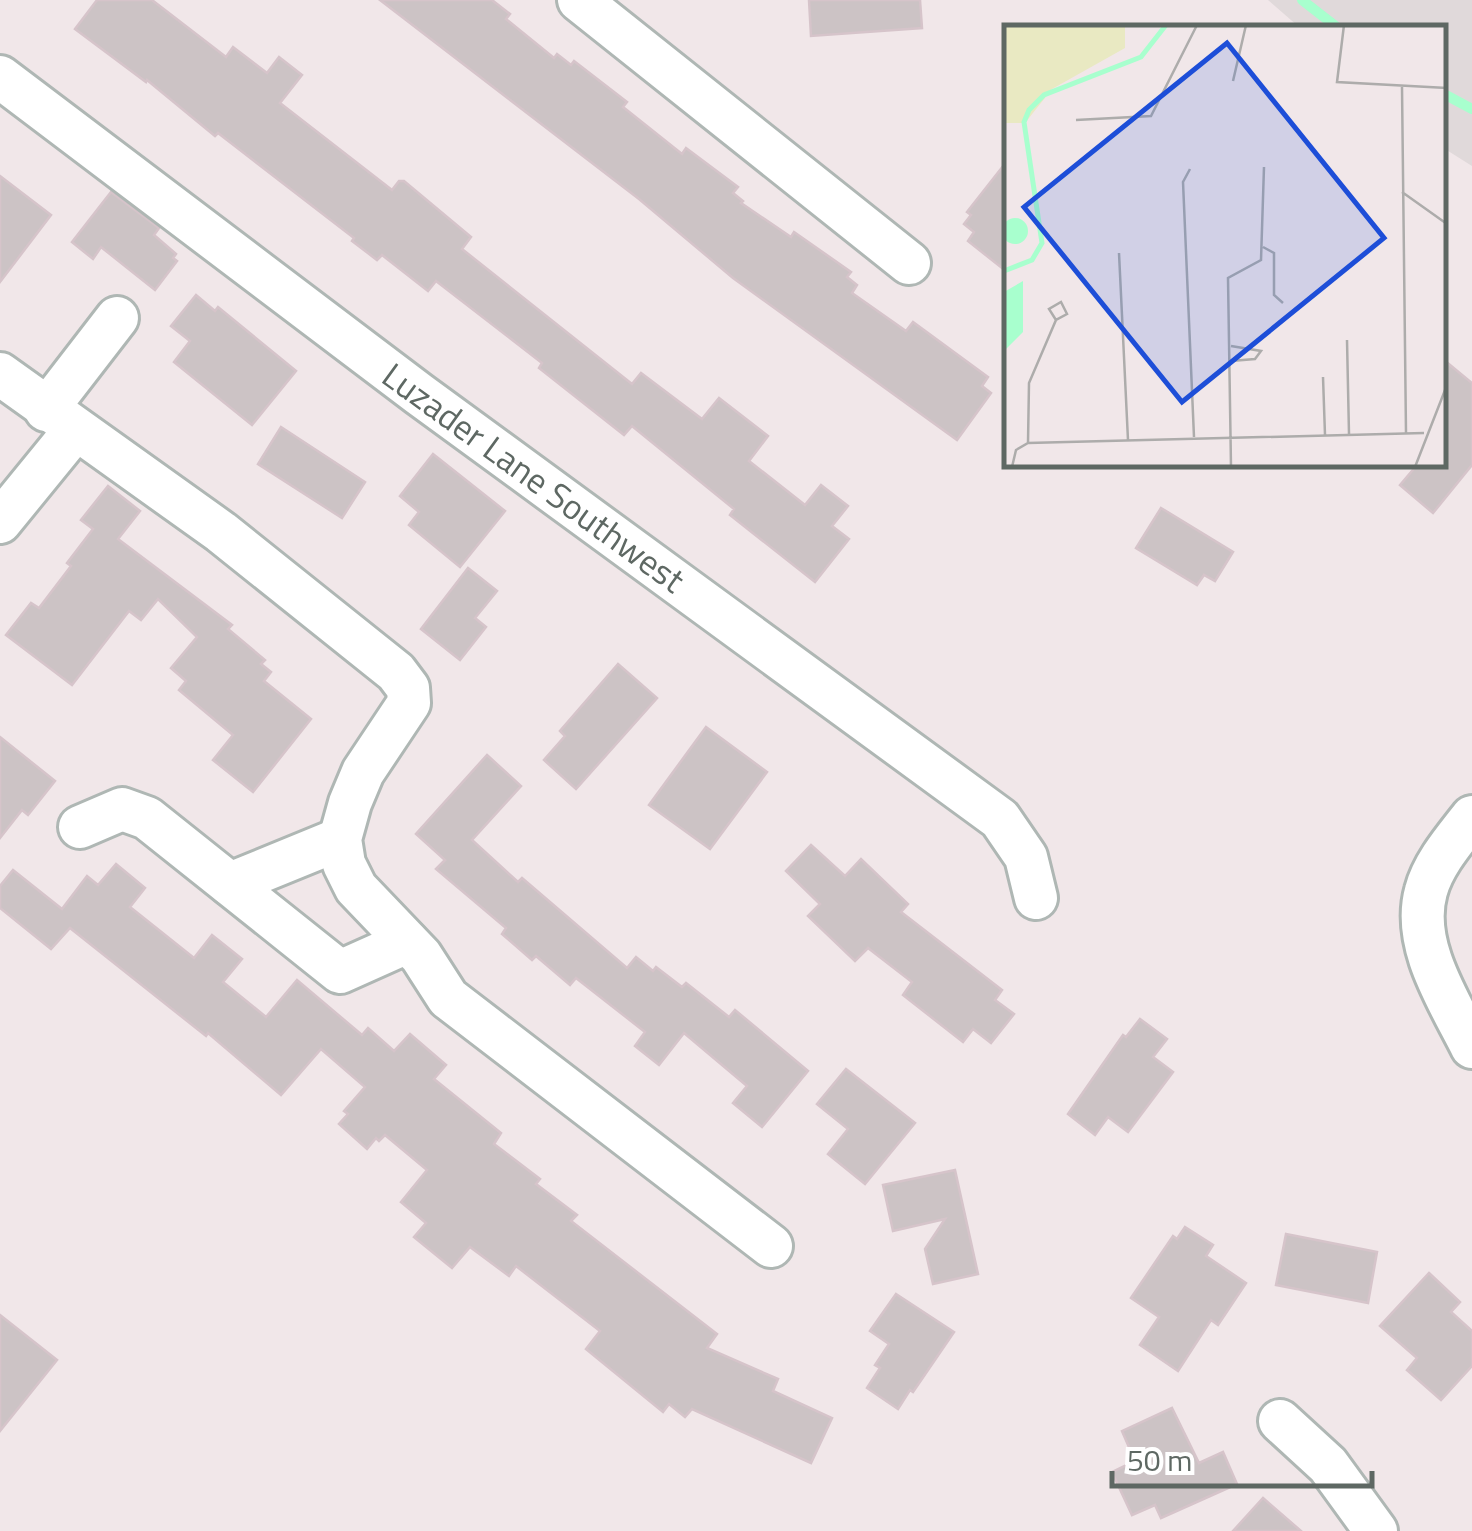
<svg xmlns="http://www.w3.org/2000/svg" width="1472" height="1531" font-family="'Titillium Web',sans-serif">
	<rect width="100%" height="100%" fill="#f1e7e9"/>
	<polygon fill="#e0d9da" points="1268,0 1472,0 1472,166 1445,149 1444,28 1299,27"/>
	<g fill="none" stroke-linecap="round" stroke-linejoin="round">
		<g stroke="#a8ffce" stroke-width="10">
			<polyline points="1302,0 1338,28"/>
			<polyline points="1444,94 1472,109"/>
		</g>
	</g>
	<g fill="#ccc3c5" stroke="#d6c4ca" stroke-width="2.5">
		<polygon points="97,0 152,0 226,57 233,47 267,73 279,57 302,75 280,103 392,190 399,181 404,181 471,237 462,249 632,384 641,373 702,419 719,398 768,436 749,461 805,505 821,485 848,506 832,526 849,539 815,582 730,515 734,509 632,426 624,435 539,368 542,363 436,281 428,291 382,255 377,260 352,241 354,238 240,150 218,133 215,136 147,80 146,82 75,29"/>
		<polygon points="380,0 492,0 510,14 506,19 554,58 557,54 571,65 574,61 627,102 623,107 682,154 686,148 738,187 733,193 743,201 741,203 791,237 794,232 851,272 847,277 857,285 852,293 906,331 913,322 988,377 982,386 991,393 957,440 733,278 639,199"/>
		<polygon points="809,0 920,0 922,28 811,36"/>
		<polygon points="1007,161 1007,272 968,241 974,232 964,224 971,215 967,212"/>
		<polygon points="0,176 51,215 0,282"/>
		<polygon points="111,192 159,228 154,235 176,254 173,258 177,261 155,290 101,247 93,259 72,242"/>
		<polygon points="196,295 215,311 218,307 296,371 252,425 174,362 190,341 171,326"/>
		<polygon points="1444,360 1472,383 1472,465 1433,513 1400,485 1417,465 1444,465"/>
		<polygon points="281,427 365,482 342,518 258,464"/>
		<polygon points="433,454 505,511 460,567 409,525 419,512 400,496"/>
		<polygon points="108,486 140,511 118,539 232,625 228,629 265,660 261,664 271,672 264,681 311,719 253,792 213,760 233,735 179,690 186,681 171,668 197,637 158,599 141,620 129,611 72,685 6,635 31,603 39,608 71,566 67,563 93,529 81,520"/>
		<polygon points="1161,508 1233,552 1215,581 1204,575 1197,585 1136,548"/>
		<polygon points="468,568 497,591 475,618 486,627 460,660 421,629"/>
		<polygon points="618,664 657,698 576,789 544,760 565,736 560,731"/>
		<polygon points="706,727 767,772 710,849 649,805"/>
		<polygon points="0,737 55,781 28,815 22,810 0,838"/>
		<polygon points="487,755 521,786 472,840 518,882 522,878 627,968 636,957 653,971 656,967 682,987 686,983 729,1017 735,1010 808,1071 762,1127 733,1103 747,1086 684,1033 659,1065 635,1046 645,1032 576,978 570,985 536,956 532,960 502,934 506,928 436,869 445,860 416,834"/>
		<polygon points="811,845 845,876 861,859 908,904 901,912 1002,990 995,1000 1014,1014 991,1043 973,1029 963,1042 903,995 912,982 868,948 855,961 808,916 820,904 786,871"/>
		<polygon points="116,864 145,888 130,907 194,958 212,935 242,959 223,982 266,1017 297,980 362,1035 368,1028 394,1051 410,1034 446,1065 434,1079 501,1133 494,1144 540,1179 536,1184 577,1215 571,1221 717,1334 707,1348 778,1379 773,1391 832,1418 811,1463 692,1409 685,1417 669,1404 663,1412 586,1349 600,1331 516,1266 509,1276 470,1247 452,1268 414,1237 426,1223 401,1202 427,1170 385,1135 379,1141 376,1138 367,1149 339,1124 348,1114 344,1111 365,1087 321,1049 281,1095 208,1033 206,1036 70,928 51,949 0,908 0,886 13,870 62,909 87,876 98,885"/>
		<polygon points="1140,1019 1167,1039 1153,1057 1173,1072 1128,1132 1108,1117 1095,1135 1068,1114 1123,1035 1126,1037"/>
		<polygon points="846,1069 915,1123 865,1184 828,1154 848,1129 817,1104"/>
		<polygon points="955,1170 978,1274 933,1284 925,1249 945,1219 893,1231 883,1185"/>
		<polygon points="1185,1227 1213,1245 1206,1256 1246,1283 1218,1325 1211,1320 1178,1371 1140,1345 1159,1317 1131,1298 1173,1236 1177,1239"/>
		<polygon points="1286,1234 1377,1252 1368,1303 1276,1285"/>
		<polygon points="1429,1273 1460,1302 1451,1312 1472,1331 1472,1366 1441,1400 1407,1370 1417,1358 1380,1326"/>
		<polygon points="896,1294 954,1332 913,1392 910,1390 898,1409 867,1388 880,1368 875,1365 889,1344 870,1331"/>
		<polygon points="0,1315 57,1360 0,1431"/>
		<polygon points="1172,1408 1199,1463 1223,1452 1237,1484 1161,1518 1155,1505 1132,1515 1112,1472 1135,1461 1122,1431"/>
		<polygon points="1263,1498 1301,1531 1233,1531"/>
	</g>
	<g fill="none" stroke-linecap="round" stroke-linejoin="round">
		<g stroke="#afb7b4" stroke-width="48">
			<g id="minor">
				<polyline points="579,0 909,263"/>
				<polyline points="0,77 419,394 1000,819 1026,857 1036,898"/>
				<polyline points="0,374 221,532 396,672 408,688 409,703 363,772 350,803 340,839 344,864 356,888 421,956 448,998 771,1246"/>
				<polyline points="46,410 117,318"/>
				<polyline points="0,522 75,430"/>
				<path d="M1472 817C1455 839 1433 864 1426 891 1411 944 1449 1001 1472 1047"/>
				<polyline points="80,827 122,809 147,818 340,972 407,942"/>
				<polyline points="230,884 340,839"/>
				<polyline points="1280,1421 1328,1465 1376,1531"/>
			</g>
		</g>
		<use href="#minor" stroke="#fff" stroke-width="42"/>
	</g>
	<g text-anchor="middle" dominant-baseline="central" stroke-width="10" stroke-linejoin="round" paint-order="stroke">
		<g font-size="35" fill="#5e6863" stroke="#fff">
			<text transform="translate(534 477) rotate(36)">Luzader Lane Southwest</text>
		</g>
	</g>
	<g transform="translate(1004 25)">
		<rect width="442" height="442" fill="#f1e7e9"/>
		<path d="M0 0H121V23L48 64 21 98H0Z" fill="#e9e9c2"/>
		<path d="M-2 206a13 13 0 1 1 26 0a13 13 0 1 1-26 0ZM19 256V307L0 326V267Z" fill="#a8ffce"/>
		<path fill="none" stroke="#a8ffce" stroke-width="5" d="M0 246 28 235 38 218 20 97 25 85 40 70 137 32 162 0"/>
		<path fill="none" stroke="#adacab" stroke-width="2.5" d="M340 0 333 57 443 63M229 56 242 0M398 62 402 408M72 95 147 91 193 0M186 144 179 157 190 412M398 167 443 199M259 222 270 228V270L279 278M115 228 124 415M343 315 345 409M227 321 257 326 251 334 227 336M319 352 321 410M24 418 25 358 52 295 63 289 57 277 45 284 52 295M8 442 12 425 24 418 420 408M227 442 224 253 257 235 260 142M411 442 443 360"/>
		<path fill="#1d4ed8" fill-opacity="0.15" stroke="#1d4ed8" stroke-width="5" d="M223 18 380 213 178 377 20 182Z"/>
		<rect width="442" height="442" fill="none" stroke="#5e6863" stroke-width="5"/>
	</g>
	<path d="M1112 1471v15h260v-15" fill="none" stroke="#5e6863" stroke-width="5"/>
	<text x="1127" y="1471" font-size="30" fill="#5e6863" stroke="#ffffff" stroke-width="8" paint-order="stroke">50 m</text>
</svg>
